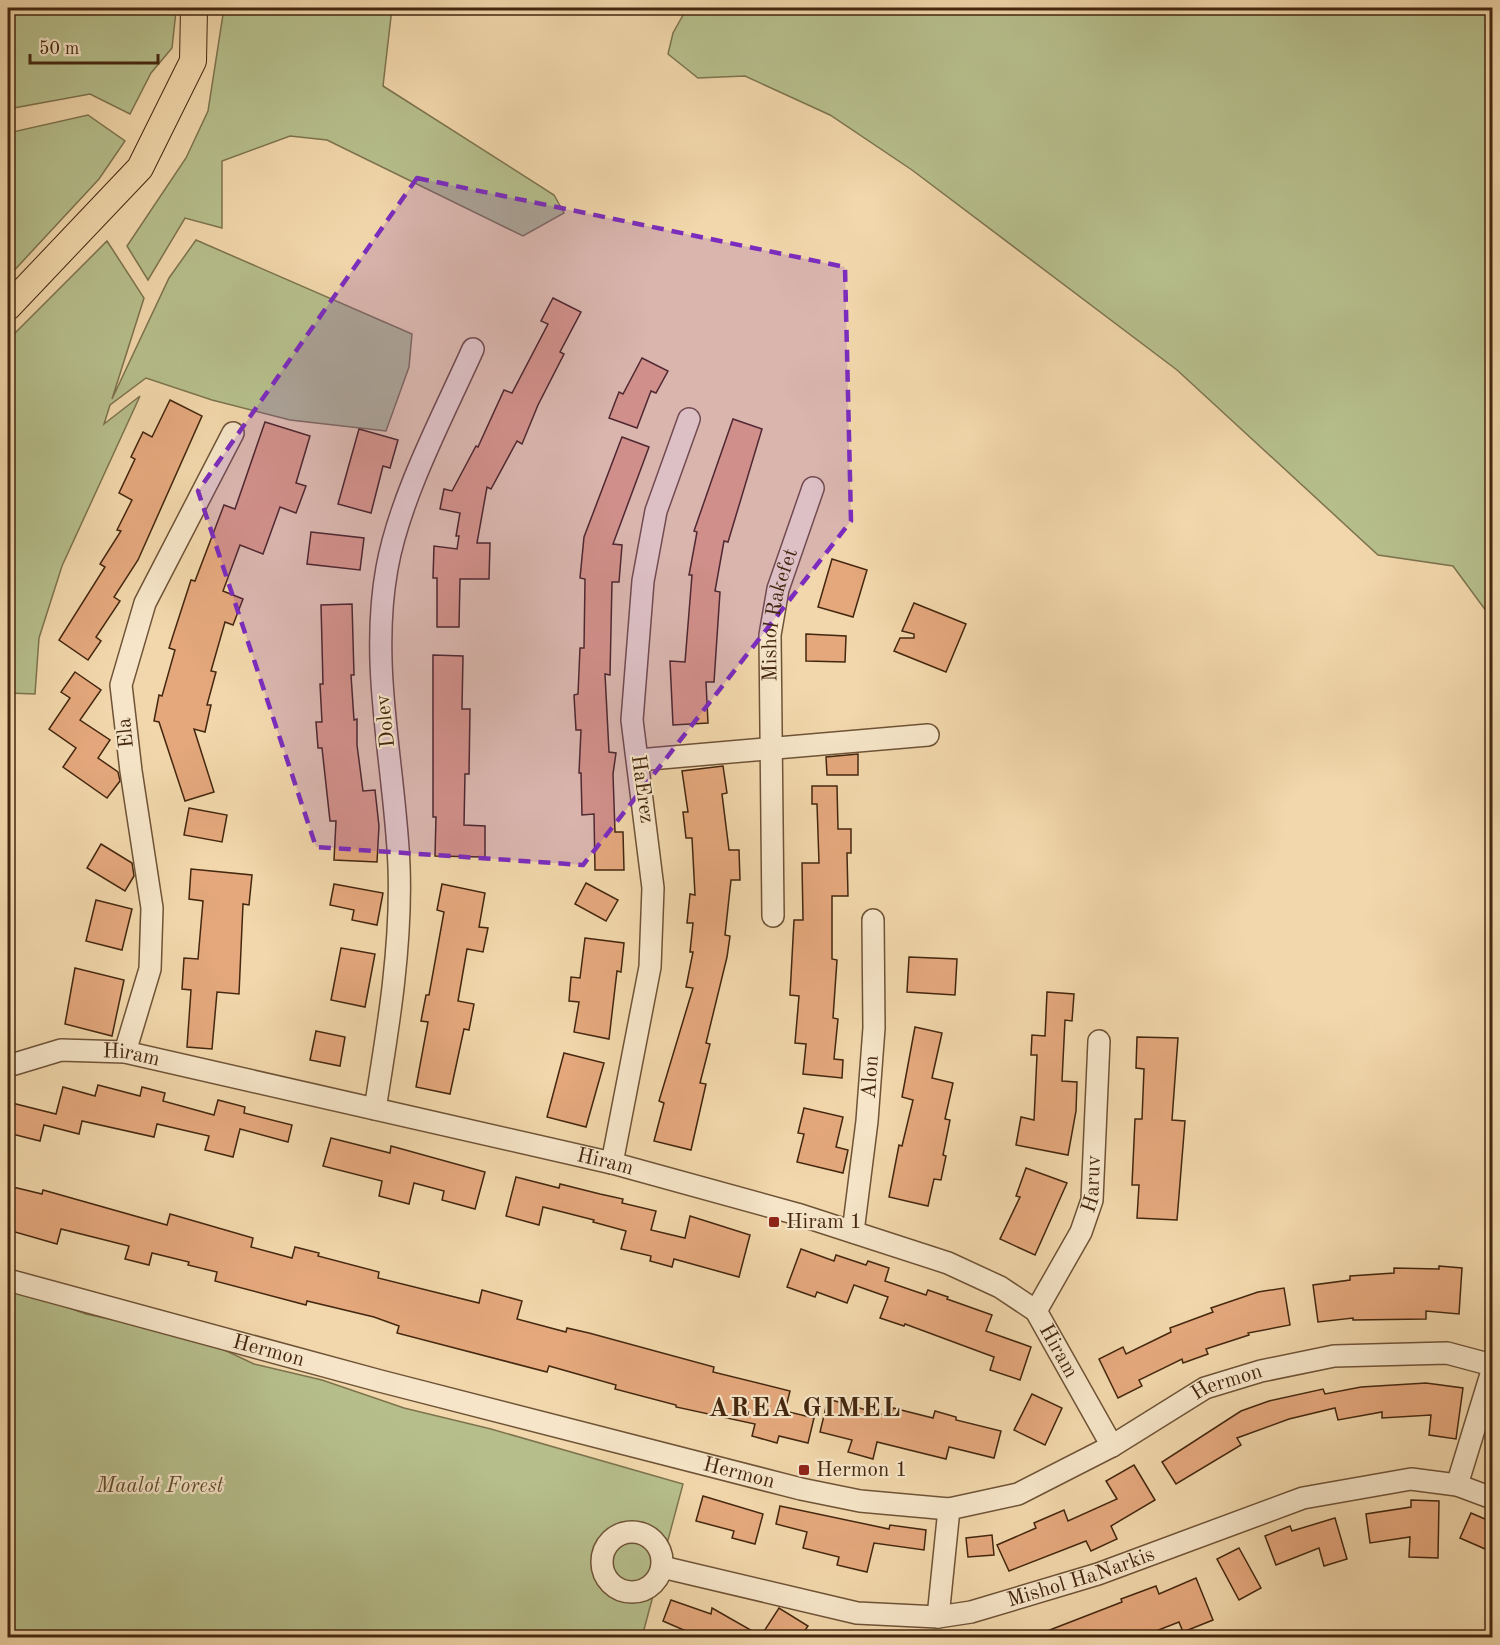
<svg xmlns="http://www.w3.org/2000/svg" width="1500" height="1645" font-family="'Old Standard TT',serif">
	<rect width="100%" height="100%" fill="#f1d7ab"/>
	<filter id="stains"><feTurbulence type="fractalNoise" baseFrequency=".00333" numOctaves="4"/><feColorMatrix values="0 0 0 0 .2 0 0 0 0 .09 0 0 0 0 .02 0 0 0 .5 -.17"/></filter>
	<radialGradient id="worn" r=".72"><stop offset=".6" stop-color="#630" stop-opacity="0"/><stop offset="1" stop-color="#630" stop-opacity=".3"/></radialGradient>
	<g fill="#b6bf8c" stroke="#7d734e" stroke-width="1.5">
		<polygon points="8,8 170,8 176,11 172,48 151,73 130,114 90,94 8,109"/>
		<polygon points="224,8 392,8 383,86 554,195 564,213 523,236 327,140 290,136 222,161 222,228 185,218 148,280 127,246 186,158 208,111"/>
		<polygon points="687,8 1492,8 1492,619 1453,566 1378,555 1177,370 912,170 830,115 745,76 698,78 668,54 673,33"/>
		<polygon points="88,115 125,141 99,179 8,277 8,133"/>
		<polygon points="196,240 412,334 409,367 386,431 290,420 212,400 146,378 110,405 104,424 140,396 62,566 39,638 35,694 8,693 8,340 107,241 144,298 112,399 169,278"/>
		<polygon points="8,1286 86,1314 201,1339 254,1364 322,1380 404,1408 491,1429 683,1484 642,1637 8,1638"/>
	</g>
	<g fill="#e5a87d" stroke="#44270f" stroke-width="1.5">
		<polygon points="553,298 581,312 560,352 564,354 538,405 522,444 517,441 491,489 487,487 477,543 490,543 489,579 460,579 459,627 437,627 437,578 433,578 434,546 457,549 459,536 456,536 460,513 440,509 444,489 452,491 476,446 478,447 504,390 512,393 548,324 541,321"/>
		<polygon points="642,358 668,371 656,393 651,391 637,428 609,418 619,392 623,394"/>
		<polygon points="170,400 202,416 138,560 114,597 120,601 96,637 101,641 88,660 59,640 105,567 100,564 121,531 117,530 132,500 119,493 135,459 131,457 143,432 152,437"/>
		<polygon points="733,419 762,429 728,542 724,541 715,591 720,592 714,682 706,682 708,723 673,725 670,661 685,662 692,575 689,575 697,532 694,531"/>
		<polygon points="265,422 310,436 296,483 306,486 296,513 280,507 263,554 240,545 223,591 243,599 233,625 225,622 211,671 216,672 207,705 211,705 205,732 194,729 214,792 185,801 159,722 154,721 159,695 162,696 175,650 169,648 191,580 195,581 224,505 235,509"/>
		<polygon points="359,429 398,440 390,468 383,466 371,513 338,504"/>
		<polygon points="622,437 649,447 613,544 622,545 619,582 612,582 610,675 605,674 609,752 616,753 613,774 615,832 623,832 624,870 595,870 594,814 582,815 581,773 579,773 581,730 576,730 574,695 578,694 580,648 584,648 585,579 580,578 584,537"/>
		<polygon points="311,532 364,538 360,570 307,564"/>
		<polygon points="832,559 867,570 853,617 818,607"/>
		<polygon points="914,603 966,624 946,672 894,651 900,638 914,638 914,634 902,631"/>
		<polygon points="352,604 354,675 351,675 354,720 357,719 357,745 363,791 375,790 379,826 377,862 334,860 336,821 330,821 322,748 318,748 316,722 322,722 320,684 323,684 321,605"/>
		<polygon points="806,634 846,636 845,662 806,661"/>
		<polygon points="433,655 463,656 462,709 470,709 469,774 465,774 464,825 485,826 485,857 435,856 436,817 433,817"/>
		<polygon points="75,672 101,690 80,720 110,740 98,758 118,772 120,781 107,798 63,767 76,748 49,729 70,698 61,692"/>
		<polygon points="858,754 858,775 827,775 826,757"/>
		<polygon points="723,766 727,793 722,794 729,850 739,850 740,880 731,880 725,935 730,936 727,957 706,1043 710,1044 700,1083 706,1084 691,1150 654,1141 664,1103 659,1101 693,988 686,987 693,952 690,952 693,923 687,923 690,894 695,895 692,838 686,838 683,812 688,812 682,771"/>
		<polygon points="812,786 837,786 838,829 851,829 851,853 847,853 848,896 832,896 832,959 837,960 833,1018 838,1019 834,1059 843,1060 842,1078 803,1074 806,1044 795,1043 799,996 790,995 794,920 803,920 802,863 819,863 817,804 812,804"/>
		<polygon points="189,808 227,815 222,842 184,835"/>
		<polygon points="101,844 132,863 134,876 125,891 87,868"/>
		<polygon points="191,869 252,875 249,905 243,904 239,994 217,992 212,1049 187,1047 191,990 182,989 184,958 198,959 203,901 189,899"/>
		<polygon points="586,883 618,900 606,921 575,904"/>
		<polygon points="334,884 383,893 377,925 352,920 354,910 330,905"/>
		<polygon points="442,884 485,893 479,927 488,928 483,952 467,949 458,1001 474,1004 469,1030 464,1029 450,1094 416,1087 428,1022 421,1021 426,995 429,995 444,912 437,910"/>
		<polygon points="96,900 132,909 122,950 86,941"/>
		<polygon points="585,938 624,943 621,972 617,971 609,1039 574,1032 579,1002 569,1001 571,977 580,978"/>
		<polygon points="341,948 375,954 365,1007 331,1000"/>
		<polygon points="909,957 957,959 955,995 907,992"/>
		<polygon points="75,968 124,980 112,1036 65,1024"/>
		<polygon points="1047,992 1074,994 1072,1021 1065,1020 1062,1081 1077,1082 1076,1111 1068,1155 1016,1145 1021,1117 1034,1120 1037,1055 1031,1055 1032,1035 1045,1036"/>
		<polygon points="915,1027 942,1033 932,1078 953,1083 945,1119 950,1120 943,1155 946,1156 941,1180 934,1179 928,1206 889,1197 899,1145 902,1146 913,1100 902,1097"/>
		<polygon points="316,1031 345,1037 340,1066 310,1060"/>
		<polygon points="1137,1037 1178,1038 1172,1120 1185,1121 1177,1220 1137,1218 1139,1185 1132,1185 1135,1119 1142,1119 1144,1069 1136,1068"/>
		<polygon points="564,1053 604,1063 586,1127 547,1117"/>
		<polygon points="98,1085 140,1096 142,1087 165,1093 163,1101 214,1115 218,1100 245,1107 244,1113 292,1125 288,1142 240,1129 233,1157 205,1150 209,1136 157,1124 154,1137 82,1121 79,1134 44,1125 40,1141 8,1133 8,1102 56,1114 63,1087 95,1096"/>
		<polygon points="804,1108 843,1117 836,1147 848,1150 843,1173 797,1162 804,1134 798,1133"/>
		<polygon points="331,1138 390,1153 391,1146 485,1172 475,1209 442,1200 444,1191 414,1183 409,1204 379,1196 382,1181 323,1166"/>
		<polygon points="1026,1168 1067,1183 1035,1255 1000,1239 1020,1197 1016,1196"/>
		<polygon points="516,1177 559,1188 560,1184 600,1194 623,1199 622,1203 656,1211 651,1230 685,1238 690,1216 750,1235 739,1277 674,1259 672,1267 650,1261 651,1256 621,1249 626,1231 593,1222 594,1220 543,1207 539,1225 506,1216"/>
		<polygon points="13,1187 42,1194 43,1190 167,1225 170,1214 253,1238 251,1247 292,1258 295,1247 319,1253 318,1256 379,1272 378,1278 479,1303 482,1290 522,1301 517,1319 566,1332 567,1328 589,1333 714,1367 713,1372 790,1391 785,1411 814,1418 808,1443 779,1436 777,1443 752,1436 755,1424 676,1407 676,1405 615,1389 616,1385 549,1366 547,1372 397,1333 399,1326 374,1317 307,1301 306,1305 215,1281 217,1272 188,1265 189,1262 152,1253 149,1265 125,1259 129,1246 61,1229 57,1244 8,1230 8,1207"/>
		<polygon points="801,1249 834,1261 836,1255 866,1265 868,1261 889,1268 885,1281 926,1295 928,1290 948,1297 947,1299 992,1315 986,1331 1031,1347 1020,1380 990,1370 994,1357 905,1324 904,1326 880,1318 888,1297 854,1285 847,1303 817,1292 815,1297 787,1287"/>
		<polygon points="1439,1266 1462,1268 1459,1314 1426,1311 1426,1319 1353,1320 1353,1318 1318,1322 1313,1285 1350,1280 1350,1276 1394,1273 1394,1268 1439,1269"/>
		<polygon points="1284,1288 1290,1325 1248,1333 1249,1335 1206,1349 1208,1354 1183,1363 1182,1359 1139,1380 1142,1386 1118,1398 1099,1359 1123,1347 1126,1354 1171,1332 1170,1328 1213,1312 1211,1308 1258,1292"/>
		<polygon points="1426,1383 1463,1388 1456,1439 1429,1435 1431,1415 1382,1418 1382,1412 1338,1420 1335,1408 1289,1419 1237,1438 1241,1445 1176,1484 1162,1462 1241,1411 1269,1401 1323,1389 1325,1394 1361,1387"/>
		<polygon points="1032,1394 1062,1408 1045,1445 1014,1430"/>
		<polygon points="828,1399 891,1417 893,1408 933,1418 935,1411 956,1417 956,1420 1001,1431 994,1458 949,1447 946,1459 877,1442 873,1459 848,1452 852,1440 820,1432"/>
		<polygon points="1134,1465 1155,1500 1111,1526 1117,1539 1091,1551 1086,1541 1009,1571 997,1545 1036,1528 1034,1523 1064,1510 1068,1521 1117,1499 1106,1481"/>
		<polygon points="703,1496 763,1514 755,1544 732,1538 734,1531 696,1521"/>
		<polygon points="1411,1500 1439,1501 1438,1558 1409,1557 1410,1537 1370,1543 1366,1514 1411,1507"/>
		<polygon points="780,1506 889,1529 890,1525 926,1530 924,1550 874,1543 867,1572 837,1565 839,1557 803,1548 807,1532 776,1524"/>
		<polygon points="1471,1513 1492,1522 1492,1552 1460,1538"/>
		<polygon points="1335,1518 1347,1559 1324,1566 1319,1548 1276,1565 1265,1536 1290,1526 1292,1531"/>
		<polygon points="992,1535 994,1555 968,1557 966,1538"/>
		<polygon points="1239,1548 1261,1588 1239,1600 1217,1559"/>
		<polygon points="1196,1578 1213,1620 1183,1632 1179,1622 1138,1638 1029,1638 1122,1602 1121,1599 1156,1586 1159,1594"/>
		<polygon points="671,1600 711,1614 712,1608 761,1636 779,1608 808,1626 800,1638 702,1638 663,1621"/>
	</g>
	<g fill="none" stroke-linecap="round" stroke-linejoin="round">
		<g stroke="#6f5336" stroke-width="24">
			<g id="minor">
				<polyline points="638,760 928,735"/>
				<path id="s1" d="M773 916 770 635 778 589 813 488"/>
				<polyline points="125,1052 150,969 152,908 131,771 121,685 145,603 233,433"/>
				<path id="s2" d="M8 1066 61 1050 125 1052 612 1163 797 1214 948 1263 1000 1287 1036 1311 1112 1446"/>
				<path d="M375 1109C388 1029 402 946 399 866 395 767 369 667 387 568 400 496 443 416 473 349"/>
				<polyline points="612,1163 650,967 653,888 632,720 643,581 656,511 689,419"/>
				<path id="s3" d="M853 1232 867 1121 874 1028 873 920"/>
				<path id="s4" d="M8 1280 380 1381 801 1489 860 1501 949 1509 1018 1494 1112 1446 1205 1388 1261 1371 1334 1356 1447 1353 1492 1365"/>
				<path id="s5" d="M1036 1311 1081 1232 1092 1200 1099 1041"/>
				<polyline points="1457,1485 1492,1371"/>
				<circle cx="632" cy="1562" r="30"/>
				<path id="s6" d="M662 1567 857 1613 938 1617 971 1612 1098 1574 1303 1498 1411 1479 1457 1485 1492 1498"/>
				<polyline points="938,1617 949,1509"/>
			</g>
		</g>
		<g stroke="#44270f" stroke-width="28">
			<polyline id="major" points="8,307 140,168 193,61 194,8"/>
		</g>
		<use href="#minor" stroke="#f6e5c8" stroke-width="21"/>
		<use href="#major" stroke="#f1d7ab" stroke-width="26"/>
	</g>
	<path fill="#7b2cbf" fill-opacity="0.2" stroke="#7b2cbf" stroke-width="4.5" stroke-dasharray="12 8" stroke-linejoin="round" d="M417 178 845 267 851 521 583 865 316 847 198 491Z"/>
	<g fill="#8f2418" stroke="#f6e5c8" stroke-width="2">
		<rect x="768" y="1216" width="12" height="12" rx="3"/>
		<rect x="798" y="1464" width="12" height="12" rx="3"/>
	</g>
	<g text-anchor="middle" dominant-baseline="central" stroke-width="4.5" stroke-linejoin="round" paint-order="stroke">
		<g font-size="21" fill="#44270f" stroke="#f6e5c8">
			<text stroke="none"><textPath href="#s1" startOffset="302">Mishol Rakefet</textPath></text>
			<text transform="translate(386 721) rotate(-96)">Dolev</text>
			<text transform="translate(126 733) rotate(-96)">Ela</text>
			<text transform="translate(642 789) rotate(82)">HaErez</text>
			<text stroke="none"><textPath href="#s2" startOffset="126">Hiram</textPath></text>
			<text stroke="none"><textPath href="#s3" startOffset="156">Alon</textPath></text>
			<text stroke="none"><textPath href="#s2" startOffset="612">Hiram</textPath></text>
			<text stroke="none"><textPath href="#s5" startOffset="141">Haruv</textPath></text>
			<text stroke="none"><textPath href="#s4" startOffset="270">Hermon</textPath></text>
			<text stroke="none"><textPath href="#s2" startOffset="1116">Hiram</textPath></text>
			<text stroke="none"><textPath href="#s4" startOffset="1278">Hermon</textPath></text>
			<text stroke="none"><textPath href="#s4" startOffset="756">Hermon</textPath></text>
			<text stroke="none"><textPath href="#s6" startOffset="430">Mishol HaNarkis</textPath></text>
		</g>
		<g font-size="21" fill="#44270f" stroke="#f6e5c8" text-anchor="start">
			<text x="786" y="1222">Hiram 1</text>
			<text x="816" y="1470">Hermon 1</text>
		</g>
		<g font-size="21" font-style="italic" fill="#604d2e" stroke="#f6e5c8">
			<text x="160" y="1486">Maalot Forest</text>
		</g>
		<g font-size="27" font-weight="bold" letter-spacing="1.5" fill="#44270f" stroke="#f6e5c8">
			<text x="805" y="1408">AREA GIMEL</text>
		</g>
	</g>
	<rect width="1500" height="1645" fill="none" stroke="#f1d7ab" stroke-width="30"/>
	<rect x="9" y="9" width="1482" height="1627" fill="none" stroke="#44270f" stroke-width="3"/>
	<rect x="15" y="15" width="1470" height="1615" fill="none" stroke="#44270f" stroke-width="1.5"/>
	<path d="M30 54v9h128v-9" fill="none" stroke="#44270f" stroke-width="3"/>
	<text x="39" y="54" font-size="18" fill="#44270f" stroke="#f6e5c8" stroke-width="4.5" paint-order="stroke">50 m</text>
	<rect width="100%" height="100%" filter="url(#stains)"/>
	<rect width="100%" height="100%" fill="url(#worn)"/>
</svg>
